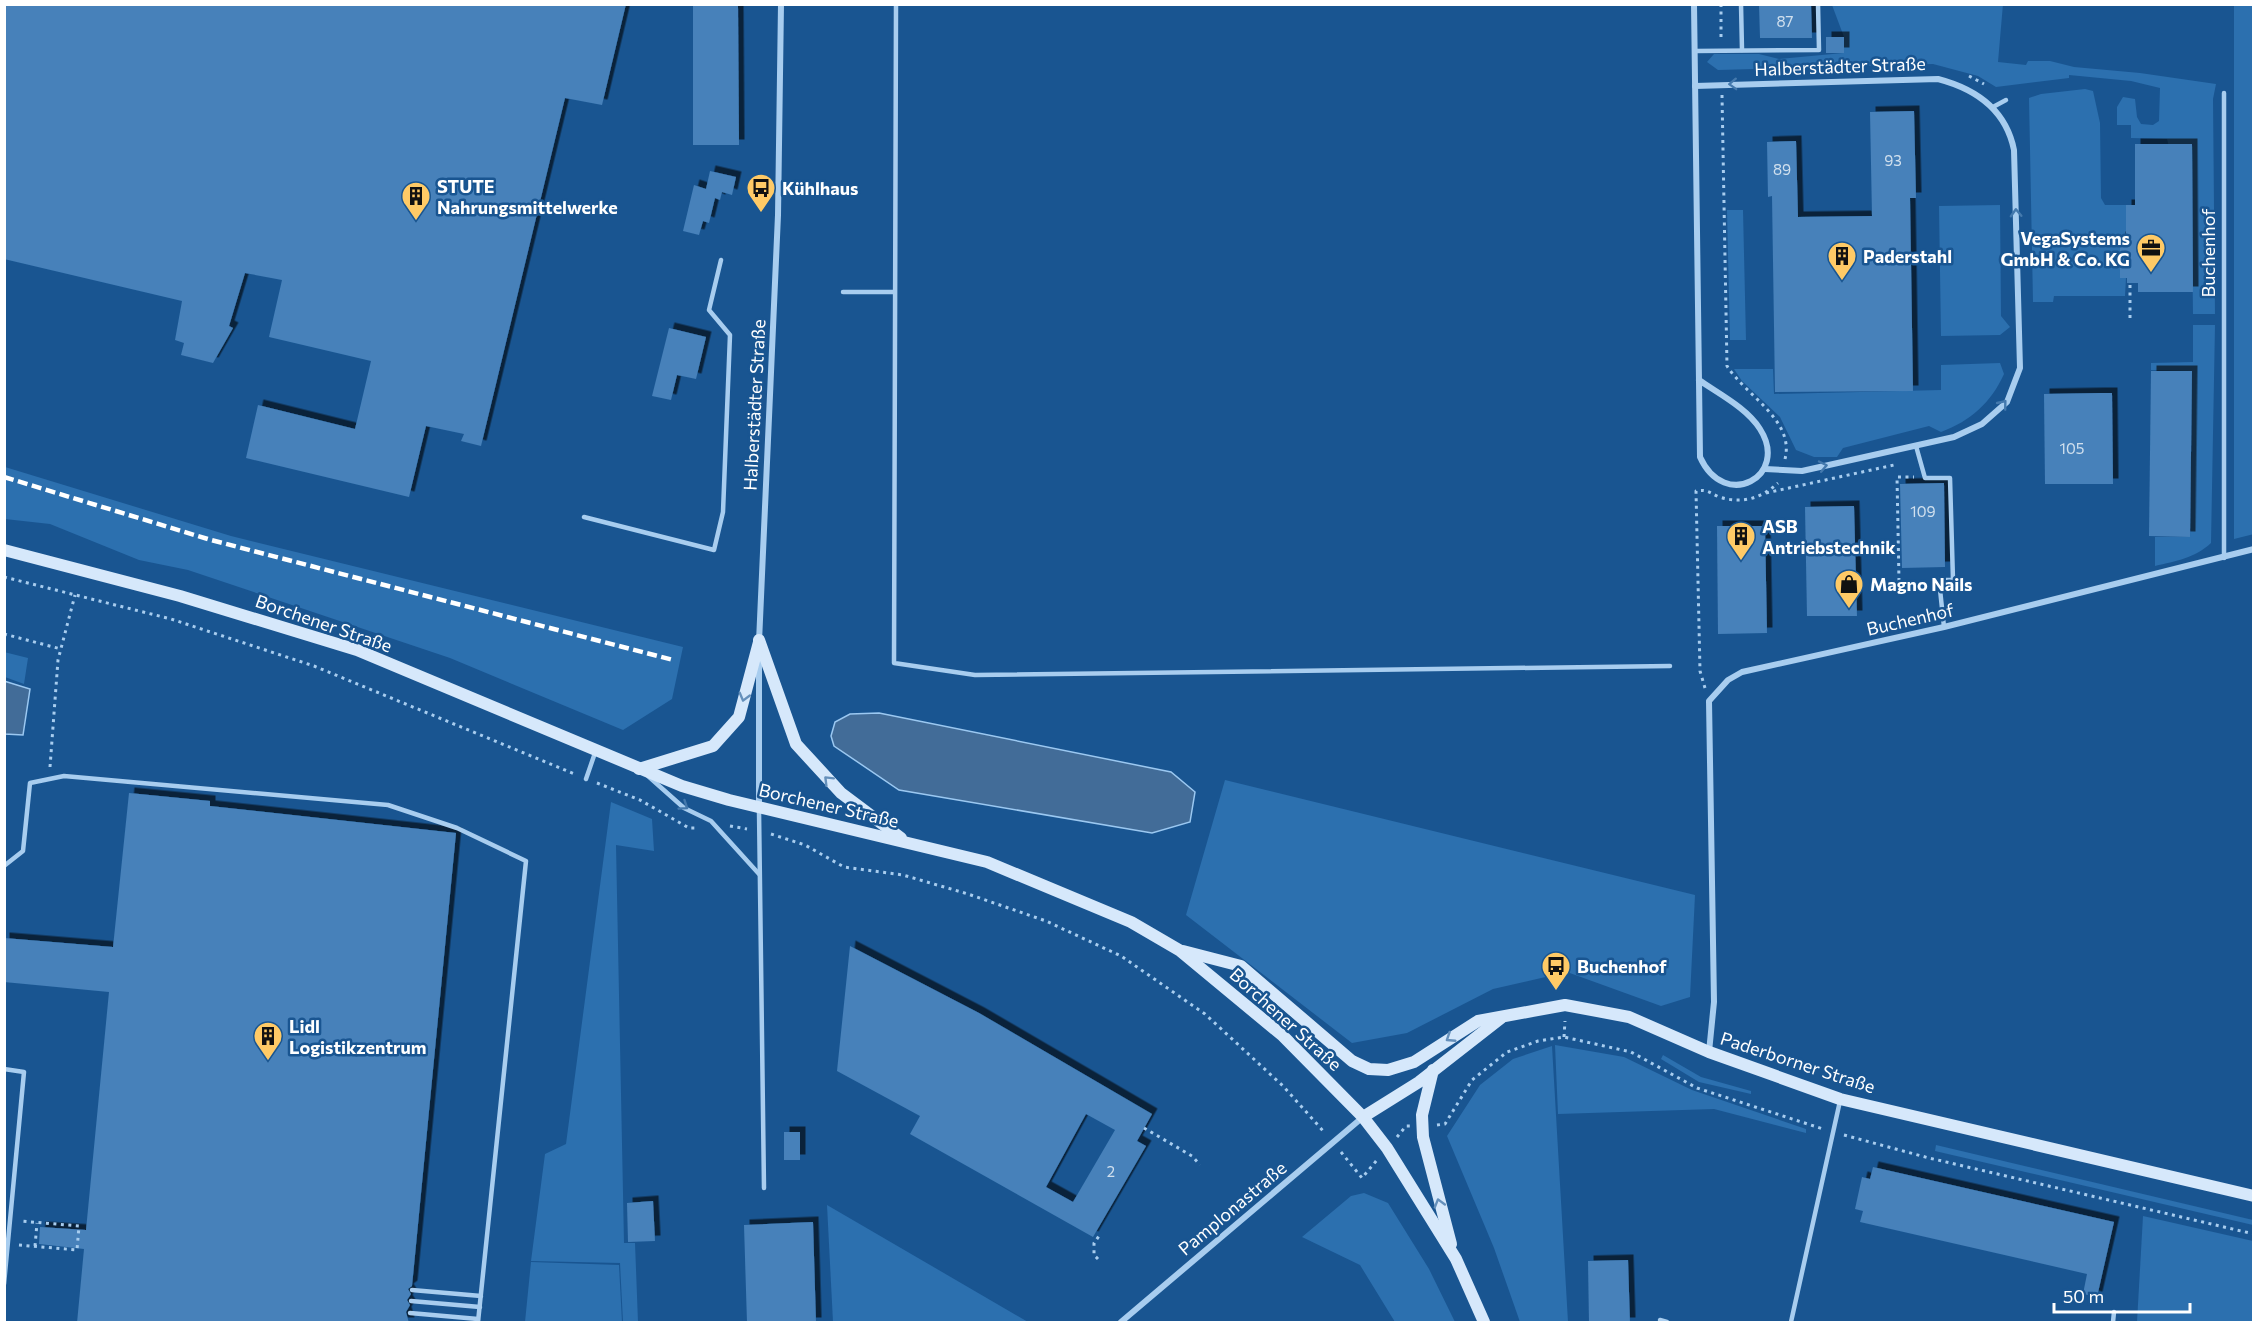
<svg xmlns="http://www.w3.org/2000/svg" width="2258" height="1327" font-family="Commissioner,sans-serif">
	<defs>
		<filter id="shadow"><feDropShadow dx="5.5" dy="-5.5" stdDeviation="0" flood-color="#0009"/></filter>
	</defs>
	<rect width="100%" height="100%" fill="#195591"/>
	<g fill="#2c70af">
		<polygon points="2003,4 1998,62 2026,65 2028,61 2050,61 2074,67 2140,73 2216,84 2213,99 2215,314 2193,314 2192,235 2167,139 2131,138 2131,125 2117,125 2117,107 2123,97 2135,99 2137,117 2141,124 2153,125 2159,121 2160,88 2131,81 2069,75 2069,78 1996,87 1978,76 1933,64 1718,70 1707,62 1714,54 1759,54 1779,59 1843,53 1844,37 1832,5"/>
		<polygon points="2234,5 2254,5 2254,534 2234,539"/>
		<polygon points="2085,89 2093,91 2100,123 2101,198 2105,205 2126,205 2126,237 2120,237 2120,277 2126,278 2125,296 2054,296 2053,302 2033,302 2029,98 2041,94"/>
		<polygon points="2000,205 2001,316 2010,327 2000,335 1941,336 1939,206"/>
		<polygon points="1727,210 1743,210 1746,340 1730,340"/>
		<path d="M2193 325H2215L2211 543C2195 558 2176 561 2155 566V537H2190L2192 371 2151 370V363L2193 362Z"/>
		<path d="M2000 363 2004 374C1991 403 1970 421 1941 432L1929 426 1843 448 1837 457H1814L1796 450 1780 417 1742 381 1734 369H1773L1774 394 1941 390V365Z"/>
		<polygon points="5,467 231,536 683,647 672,699 623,730 450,658 188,570 139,560 50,524 5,519"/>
		<polygon points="4,652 28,658 24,684 5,677"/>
		<polygon points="1225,780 1695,895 1690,997 1661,1006 1567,972 1493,989 1407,1033 1352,1043 1186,915"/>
		<polygon points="611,802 652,819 654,851 616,845 624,1243 635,1243 638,1322 623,1322 620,1263 531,1261 545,1154 566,1144"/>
		<polygon points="1555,1045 1624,1057 1692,1090 1806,1129 1806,1133 1714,1109 1558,1114"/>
		<polygon points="1552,1046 1568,1322 1520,1322 1494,1248 1447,1136 1480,1085 1513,1059"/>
		<polygon points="1663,1055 1701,1077 1751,1091 1751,1094 1699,1082 1661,1059"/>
		<polygon points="1936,1145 2253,1220 2253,1225 1935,1151"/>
		<polygon points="1364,1193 1388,1203 1429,1269 1455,1322 1395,1322 1360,1265 1302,1237 1351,1196"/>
		<polygon points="827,1205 1028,1322 833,1322"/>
		<polygon points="2143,1216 2253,1241 2253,1322 2137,1322"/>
		<polygon points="531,1262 619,1265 622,1322 525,1322"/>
	</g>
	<g fill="#426c98" stroke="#9bc8f1" stroke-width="1.5">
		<polygon points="4,681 30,689 23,735 5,734"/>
		<polygon points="879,713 1171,772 1195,792 1190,822 1152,833 899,790 834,746 831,736 835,722 850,714"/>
	</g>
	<g fill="#4681ba" fill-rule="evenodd" filter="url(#shadow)">
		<polygon points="4,4 626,4 602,105 565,98 481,446 461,441 464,434 426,426 409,497 246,458 258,405 355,429 371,361 269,337 282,280 245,273 229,326 233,328 213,363 181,355 184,343 175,340 182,301 4,259"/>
		<polygon points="693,4 738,4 739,145 693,145"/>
		<polygon points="1759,4 1811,4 1812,38 1760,38"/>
		<rect x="1826" y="37" width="18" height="16"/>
		<polygon points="1914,111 1916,198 1910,198 1913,391 1775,392 1772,196 1768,197 1767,142 1796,141 1798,217 1872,216 1870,112"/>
		<polygon points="2135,144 2192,144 2193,292 2138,292 2138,283 2127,283 2127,278 2120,278 2120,237 2126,237 2126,205 2135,205"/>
		<polygon points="710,171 736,177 732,195 722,192 720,200 715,198 709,223 703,221 699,235 683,231 694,185 706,189"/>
		<polygon points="669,328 706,337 696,379 677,375 671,400 652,396"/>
		<polygon points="2151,371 2192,371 2190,537 2149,536"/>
		<polygon points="2100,393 2112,393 2113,484 2045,484 2044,394"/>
		<polygon points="1944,483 1945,567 1902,568 1900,484"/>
		<polygon points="1854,506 1857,616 1807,616 1805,507"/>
		<polygon points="1717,526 1765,526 1767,633 1718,634"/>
		<polygon points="129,793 210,801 210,806 456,833 412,1286 408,1289 411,1294 407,1300 410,1305 406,1312 409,1323 77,1323 84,1249 39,1244 40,1227 86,1230 109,992 4,982 4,938 113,947"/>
		<path d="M850 946 979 1013 1152 1114 1137 1141 1146 1146 1093 1237 910 1134 920 1116 837 1071ZM1086 1114 1115 1130 1073 1202 1046 1187Z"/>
		<rect x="784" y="1132" width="16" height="28"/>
		<polygon points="1873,1167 2114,1222 2097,1297 2083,1294 2087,1274 1860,1222 1863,1211 1855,1209 1862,1177 1870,1179"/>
		<polygon points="653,1201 655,1241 628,1242 627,1203"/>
		<polygon points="813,1222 816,1323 747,1323 744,1225"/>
		<polygon points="1628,1260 1630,1323 1589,1323 1588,1261"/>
	</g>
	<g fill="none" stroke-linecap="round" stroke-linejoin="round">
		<g stroke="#a8cdef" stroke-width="3" stroke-dasharray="3 4.5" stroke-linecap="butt">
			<polyline points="1721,4 1721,40"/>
			<polyline points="1969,76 1984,84"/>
			<path d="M1722 95 1727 366C1745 395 1795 420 1785 459"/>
			<polyline points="2130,285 2130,319"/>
			<polyline points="1766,493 1894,465"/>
			<polyline points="4,577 171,619 314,666 577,775"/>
			<polyline points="1899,581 1897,477 1914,477"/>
			<polyline points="4,634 61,649"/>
			<path d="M1705 688 1700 671 1696 491C1707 489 1710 493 1719 497 1742 504 1760 499 1778 483"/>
			<polyline points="50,767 58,660 75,595"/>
			<polyline points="597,783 640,800 689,828 697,828"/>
			<polyline points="730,826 747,829"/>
			<polyline points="771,834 805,845 844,867 903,875 968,894 1046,921 1121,956 1205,1014 1283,1086 1325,1133"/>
			<polyline points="1564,1037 1565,1021"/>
			<polyline points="1437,1125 1445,1124 1472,1080 1507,1052 1538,1041 1564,1037 1631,1052 1697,1088 1823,1129"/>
			<polyline points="1144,1128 1192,1156 1200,1165"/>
			<polyline points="1844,1135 1929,1158 2254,1234"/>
			<polyline points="1397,1137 1406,1126 1410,1126"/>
			<polyline points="1341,1152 1362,1178 1377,1160"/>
			<polyline points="19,1245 77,1250 79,1226 20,1221"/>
			<polyline points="35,1246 37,1223"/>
			<polyline points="1098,1259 1094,1255 1094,1243 1099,1236"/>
		</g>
		<g stroke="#a8cdef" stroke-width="4.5">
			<polyline points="896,4 894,663 975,675 1670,666"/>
			<polyline points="1741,4 1742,50"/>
			<polyline points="1695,51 1819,50 1818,4"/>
			<polyline points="1993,107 2006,100"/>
			<polyline points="843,292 893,292"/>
			<polyline points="1916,446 1925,478 1950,478 1953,580 1939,580 1944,627"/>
			<polyline points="584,517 714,550 723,512 730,335 709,310 721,260"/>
			<polyline points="2224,558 2224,93"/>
			<polyline points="648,776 684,808 711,821 759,874"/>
			<polyline points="586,779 596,750"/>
			<polyline points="759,810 764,1188"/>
			<polyline points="4,866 23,851 30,783 64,776 388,805 457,828 526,861 478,1322"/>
			<polyline points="4,1069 24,1072 4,1284"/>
			<polyline points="412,1290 481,1296"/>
			<polyline points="411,1301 480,1307"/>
			<polyline points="410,1313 478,1319"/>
			<polyline points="1660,1320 1667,1322"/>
			<polyline points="1791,1322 1840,1101"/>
			<polyline points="2113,1322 2114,1312"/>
		</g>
		<g stroke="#a8cdef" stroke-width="6">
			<path d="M1694 4 1700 457C1725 512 1790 476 1760 429 1747 408 1719 394 1699 380"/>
			<path d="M1695 86 1938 79C1976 89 2006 110 2014 150L2020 368 2007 402 1982 424 1954 437 1802 471 1765 469"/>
			<polyline points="759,642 778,215 781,4"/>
			<polyline points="759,659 759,807"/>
			<polyline points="1709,1052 1714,1002 1709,701 1728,680 1742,672 1944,627 2254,549"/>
			<polyline points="1121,1322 1363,1117"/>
		</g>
		<g stroke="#d6e8fb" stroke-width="12">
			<polyline points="4,550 180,596 357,650 682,786 729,800 987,862 1131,922 1179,950 1283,1036 1363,1117 1387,1148 1456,1259 1484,1322"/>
			<polyline points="759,640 796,744 841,793 901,838"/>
			<polyline points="639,769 713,746 739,717 759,642"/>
			<polyline points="1183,951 1241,966 1352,1061 1369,1069 1388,1070 1414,1062 1478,1021 1565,1005 1629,1017 1709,1052 1840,1099 2254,1196"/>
			<polyline points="1433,1070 1422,1115 1423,1137 1451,1244"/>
			<polyline points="1363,1117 1419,1082 1501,1018"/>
		</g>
		<polyline stroke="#fff" stroke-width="4.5" stroke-dasharray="10 4.5" stroke-linecap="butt" points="4,477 211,540 673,660"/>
	</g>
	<defs><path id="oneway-chevron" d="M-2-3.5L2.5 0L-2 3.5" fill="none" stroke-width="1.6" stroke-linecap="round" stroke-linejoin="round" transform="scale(1.5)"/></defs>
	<g stroke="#4479ad">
		<use href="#oneway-chevron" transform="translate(1733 84) rotate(178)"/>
		<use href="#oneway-chevron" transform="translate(2016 213) rotate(-92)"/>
		<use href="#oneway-chevron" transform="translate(2003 404) rotate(-51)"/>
		<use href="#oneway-chevron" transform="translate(1823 466) rotate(-12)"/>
		<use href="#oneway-chevron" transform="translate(684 806) rotate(34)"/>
	</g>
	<g stroke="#6590bb">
		<use href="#oneway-chevron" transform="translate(744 697) rotate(105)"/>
		<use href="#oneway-chevron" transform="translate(828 780) rotate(-135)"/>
		<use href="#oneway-chevron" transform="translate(1450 1038) rotate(147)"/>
		<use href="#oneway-chevron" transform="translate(1439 1203) rotate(-106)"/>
	</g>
	<defs>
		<g id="bus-pin" transform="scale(1.5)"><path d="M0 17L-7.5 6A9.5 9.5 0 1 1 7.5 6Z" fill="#ffca66" stroke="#195591"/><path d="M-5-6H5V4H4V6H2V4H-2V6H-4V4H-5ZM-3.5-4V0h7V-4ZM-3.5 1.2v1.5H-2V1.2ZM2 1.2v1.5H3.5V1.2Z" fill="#111"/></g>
		<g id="building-pin" transform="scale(1.5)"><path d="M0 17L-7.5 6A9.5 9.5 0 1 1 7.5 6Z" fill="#ffca66" stroke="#195591"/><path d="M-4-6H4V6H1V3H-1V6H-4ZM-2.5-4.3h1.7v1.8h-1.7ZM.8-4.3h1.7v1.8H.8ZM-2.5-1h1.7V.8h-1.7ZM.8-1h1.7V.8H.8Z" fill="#111"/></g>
		<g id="office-pin" transform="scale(1.5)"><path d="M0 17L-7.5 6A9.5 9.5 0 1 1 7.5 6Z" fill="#ffca66" stroke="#195591"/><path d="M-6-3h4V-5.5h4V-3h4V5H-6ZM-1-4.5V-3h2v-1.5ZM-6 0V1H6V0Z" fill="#111"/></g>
		<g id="shop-pin" transform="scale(1.5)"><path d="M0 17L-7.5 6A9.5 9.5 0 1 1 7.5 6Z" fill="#ffca66" stroke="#195591"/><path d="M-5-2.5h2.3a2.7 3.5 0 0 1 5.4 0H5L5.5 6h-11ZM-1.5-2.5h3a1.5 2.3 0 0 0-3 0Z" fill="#111"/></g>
	</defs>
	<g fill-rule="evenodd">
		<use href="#bus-pin" x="761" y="188"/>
		<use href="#building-pin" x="416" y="196"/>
		<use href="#office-pin" x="2151" y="248"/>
		<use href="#building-pin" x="1842" y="256"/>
		<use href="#building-pin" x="1741" y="536"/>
		<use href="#shop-pin" x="1849" y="584"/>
		<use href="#bus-pin" x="1556" y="966"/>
		<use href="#building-pin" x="268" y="1036"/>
	</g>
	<g text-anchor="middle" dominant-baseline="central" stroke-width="5" stroke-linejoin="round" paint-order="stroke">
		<g font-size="15" fill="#d1e0ee">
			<text x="1785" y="21">87</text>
			<text x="1893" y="160">93</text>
			<text x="1782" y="169">89</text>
			<text x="2072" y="448">105</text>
			<text x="1923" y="511">109</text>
			<text x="1111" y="1171">2</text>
		</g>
		<g font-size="18" fill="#fff" stroke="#195591">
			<text transform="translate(1840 66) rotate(-2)">Halberstädter Straße</text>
			<text transform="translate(2208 253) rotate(-90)">Buchenhof</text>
			<text transform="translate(754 405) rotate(-87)">Halberstädter Straße</text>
			<text transform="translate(1910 619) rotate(-13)">Buchenhof</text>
			<text transform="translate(324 623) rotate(19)">Borchener Straße</text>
			<text transform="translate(829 805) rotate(13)">Borchener Straße</text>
			<text transform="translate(1286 1019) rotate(42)">Borchener Straße</text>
			<text transform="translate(1798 1062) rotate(18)">Paderborner Straße</text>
			<text transform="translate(1232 1208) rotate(-40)">Pamplonastraße</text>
		</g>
		<g font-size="18" font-weight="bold" fill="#fff" stroke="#195591" text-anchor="start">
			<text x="437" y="186">STUTE<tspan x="437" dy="21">Nahrungsmittelwerke</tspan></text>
			<text x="782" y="188">Kühlhaus</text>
			<text x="2130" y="238" text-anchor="end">VegaSystems<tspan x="2130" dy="21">GmbH &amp; Co. KG</tspan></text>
			<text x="1863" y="256">Paderstahl</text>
			<text x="1762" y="526">ASB<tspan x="1762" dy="21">Antriebstechnik</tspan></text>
			<text x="1870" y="584">Magno Nails</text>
			<text x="1577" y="966">Buchenhof</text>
			<text x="289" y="1026">Lidl<tspan x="289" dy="21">Logistikzentrum</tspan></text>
		</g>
	</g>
	<rect width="2258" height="1327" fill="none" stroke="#ffffff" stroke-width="12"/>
	<path d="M2054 1303v9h136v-9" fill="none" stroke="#ffffff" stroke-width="3"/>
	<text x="2063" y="1303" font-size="18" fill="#ffffff" stroke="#195591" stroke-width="4.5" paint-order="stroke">50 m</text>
</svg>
